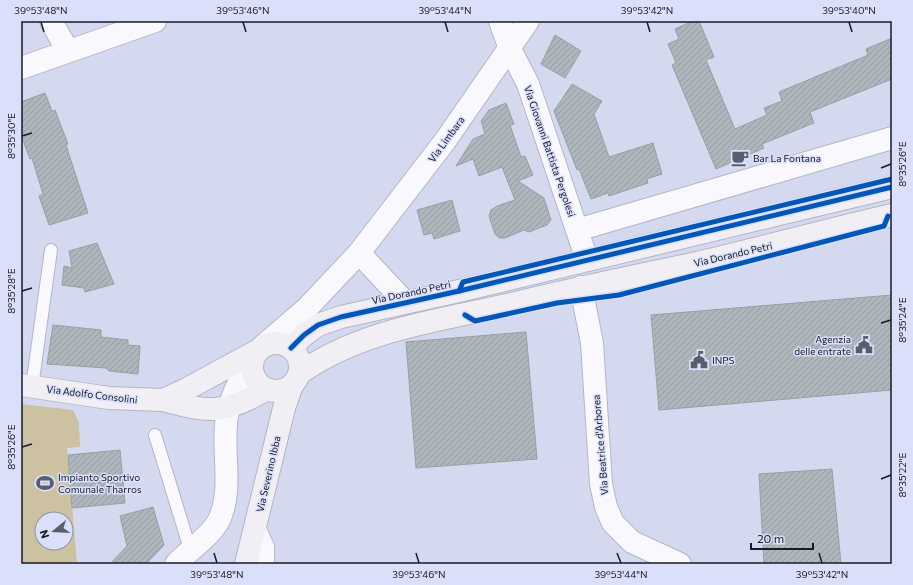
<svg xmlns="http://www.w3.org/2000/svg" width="913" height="585" font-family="Commissioner,sans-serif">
	<defs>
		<pattern id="building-hatch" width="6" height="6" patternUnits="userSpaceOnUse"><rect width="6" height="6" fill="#adb7bb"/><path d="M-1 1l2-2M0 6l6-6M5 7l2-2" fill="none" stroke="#949da1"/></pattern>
	</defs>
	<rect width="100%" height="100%" fill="#d4d9ef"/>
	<path fill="#ccc1a0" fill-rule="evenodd" d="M21 404 73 410 79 423 80 447 67 448 77 564H21ZM42 519H66V543H42Z"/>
	<g fill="url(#building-hatch)" stroke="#96a0a5">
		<polygon points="693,21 699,21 714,57 706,60 735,129 767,115 764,108 782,101 779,92 868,55 866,49 892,38 892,79 810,112 814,123 762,144 764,148 716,169 672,65 676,63 668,44 679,39 675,29"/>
		<polygon points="555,35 581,51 565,78 541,64"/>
		<polygon points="572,84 602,101 594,114 609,157 653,143 662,174 647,179 648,183 609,196 608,193 591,199 579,169 577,170 554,111"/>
		<polygon points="45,93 52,111 55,110 68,144 66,145 88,213 49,225 39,196 43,194 32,158 30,159 21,135 21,102"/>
		<polygon points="506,103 514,124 510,125 521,157 525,156 533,175 518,181 544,198 551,220 547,225 534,230 529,232 524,230 505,238 499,238 495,234 489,216 491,210 497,206 515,200 502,167 479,176 473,159 456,166 473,139 485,134 481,121 489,110"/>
		<polygon points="452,200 460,231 434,239 432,233 424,235 417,210"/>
		<polygon points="97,243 114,284 85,292 84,288 62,285 64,266 72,268 69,251"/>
		<polygon points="892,295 892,390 659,410 651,315"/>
		<polygon points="53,325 101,330 101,337 128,340 128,345 140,346 138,374 109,371 106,368 47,364"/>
		<polygon points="526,332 537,459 416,468 406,342"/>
		<polygon points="120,450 125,503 72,508 68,455"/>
		<polygon points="832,469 841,564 764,564 759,474"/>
		<polygon points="153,507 164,545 146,564 110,564 127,546 120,516"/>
	</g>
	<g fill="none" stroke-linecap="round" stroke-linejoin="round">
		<g stroke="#b2b6c6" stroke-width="14">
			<g id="lane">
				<polyline points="32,387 51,250"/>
				<polyline points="155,435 190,549"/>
			</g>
		</g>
		<g stroke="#b2b6c6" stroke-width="24">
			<g id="street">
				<polyline points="51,21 68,51"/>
				<polyline points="500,21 510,49 528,84 587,260"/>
				<polyline points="21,68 155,21"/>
				<polyline points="577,230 892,138"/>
				<polyline points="359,253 405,302"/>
				<polyline points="581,287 592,343 601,484 606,507 613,523 632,542 680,564"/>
				<polyline points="263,346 307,308 359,253 445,141 528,21"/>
				<polyline points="255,530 263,547 263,564"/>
				<path d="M176 564C188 551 211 536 219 520 234 488 221 450 227 416 231 395 242 375 253 358"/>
			</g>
		</g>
		<g stroke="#b2b6c6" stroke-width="24">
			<g id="secondary">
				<circle cx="276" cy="367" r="24"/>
				<polyline points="291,348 304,335 318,325 341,317 459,291 892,187"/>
				<path d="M300 373C362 329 443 320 516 303 576 288 636 276 697 263 762 248 827 230 892 215"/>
				<polyline points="21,385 109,398 163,400 185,390 257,351"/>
				<path d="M163 400C209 413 225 414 267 389"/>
				<polyline points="246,564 284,408 292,385"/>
			</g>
		</g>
		<use href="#lane" stroke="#f9f9fd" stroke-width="12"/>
		<use href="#street" stroke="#f9f9fd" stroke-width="22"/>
		<use href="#secondary" stroke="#f1eef4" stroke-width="22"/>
		<g stroke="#dae0f9" stroke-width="8">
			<g id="cycleway">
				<polyline points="459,291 463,282 892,179"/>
				<polyline points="465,315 475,321 557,303 619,295 884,226 888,216"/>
				<polyline points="291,348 304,335 318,325 341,317 459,291 892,187"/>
			</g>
		</g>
		<use href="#cycleway" stroke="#0057b8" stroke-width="5"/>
	</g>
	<path fill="none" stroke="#171a29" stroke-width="1.5" d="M41 22 44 32M243 22 246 32M445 22 448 32M647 22 650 32M849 22 852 32M22 136 32 133M881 168 891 164M22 291 32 288M881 323 891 320M22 447 32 444M881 479 891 475M214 553 217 563M416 553 419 563M617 553 621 563M819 553 822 563"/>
	<defs>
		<g id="cafe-bare" transform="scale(1.38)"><path d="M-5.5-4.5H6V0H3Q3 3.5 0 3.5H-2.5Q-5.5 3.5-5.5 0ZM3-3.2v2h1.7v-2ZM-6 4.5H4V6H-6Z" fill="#595d6e" stroke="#dae0f9" stroke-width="2.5" paint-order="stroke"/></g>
		<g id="civic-bare" transform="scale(1.38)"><path d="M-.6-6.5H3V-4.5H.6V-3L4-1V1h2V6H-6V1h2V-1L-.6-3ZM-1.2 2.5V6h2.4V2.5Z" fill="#595d6e" stroke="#dae0f9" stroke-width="2.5" paint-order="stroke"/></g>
		<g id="stadium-bare" transform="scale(1.38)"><path d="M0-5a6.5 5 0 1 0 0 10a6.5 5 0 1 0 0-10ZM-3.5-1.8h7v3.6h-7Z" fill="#595d6e" stroke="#dae0f9" stroke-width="2.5" paint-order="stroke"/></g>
	</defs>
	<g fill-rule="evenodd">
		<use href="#cafe-bare" x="740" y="158"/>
		<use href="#civic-bare" x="864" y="345"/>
		<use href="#civic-bare" x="699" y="360"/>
		<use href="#stadium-bare" x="45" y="483"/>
	</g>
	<g text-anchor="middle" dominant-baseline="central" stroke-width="3" stroke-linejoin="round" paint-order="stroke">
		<g font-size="10" fill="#171a29" stroke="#dae0f9">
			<text transform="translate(446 139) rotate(-54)">Via Limbara</text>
			<text transform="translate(550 151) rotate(71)">Via Giovanni Battista Pergolesi</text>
			<text transform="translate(733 254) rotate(-13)">Via Dorando Petri</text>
			<text transform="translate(411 292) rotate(-12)">Via Dorando Petri</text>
			<text transform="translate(92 394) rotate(7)">Via Adolfo Consolini</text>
			<text transform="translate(600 445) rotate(-95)">Via Beatrice d'Arborea</text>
			<text transform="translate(268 474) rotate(-77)">Via Severino Ibba</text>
		</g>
		<g font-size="10" fill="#171a29" stroke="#dae0f9" text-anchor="start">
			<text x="753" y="158">Bar La Fontana</text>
			<text x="851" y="339" text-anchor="end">Agenzia<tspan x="851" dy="12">delle entrate</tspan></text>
			<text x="712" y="360">INPS</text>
			<text x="58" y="477">Impianto Sportivo<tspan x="58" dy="12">Comunale Tharros</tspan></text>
		</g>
	</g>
	<rect width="913" height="585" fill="none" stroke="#dae0f9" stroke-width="44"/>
	<g transform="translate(54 531) rotate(252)"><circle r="19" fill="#dae0f9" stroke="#8c91a6"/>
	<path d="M0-3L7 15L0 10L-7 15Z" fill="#595d6e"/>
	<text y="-6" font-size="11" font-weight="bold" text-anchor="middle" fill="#171a29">N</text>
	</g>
	<path d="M751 543v6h62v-6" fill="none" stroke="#171a29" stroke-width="2"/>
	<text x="757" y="543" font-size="12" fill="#171a29" stroke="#dae0f9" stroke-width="3" paint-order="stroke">20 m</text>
	<rect x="22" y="22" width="869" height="541" fill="none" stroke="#171a29" stroke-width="1.5"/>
	<g font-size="10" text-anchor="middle" fill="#171a29">
		<text x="41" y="14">39°53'48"N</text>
		<text x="243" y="14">39°53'46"N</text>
		<text x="445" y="14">39°53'44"N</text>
		<text x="647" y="14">39°53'42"N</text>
		<text x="849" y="14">39°53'40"N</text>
		<text transform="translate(11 136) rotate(-90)" y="4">8°35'30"E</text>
		<text transform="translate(902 164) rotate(-90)" y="4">8°35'26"E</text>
		<text transform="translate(11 291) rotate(-90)" y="4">8°35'28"E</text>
		<text transform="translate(902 320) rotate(-90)" y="4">8°35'24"E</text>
		<text transform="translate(11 447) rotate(-90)" y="4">8°35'26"E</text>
		<text transform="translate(902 475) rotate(-90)" y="4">8°35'22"E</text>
		<text x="217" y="578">39°53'48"N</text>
		<text x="419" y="578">39°53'46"N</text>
		<text x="621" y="578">39°53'44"N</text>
		<text x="822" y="578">39°53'42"N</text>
	</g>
</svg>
